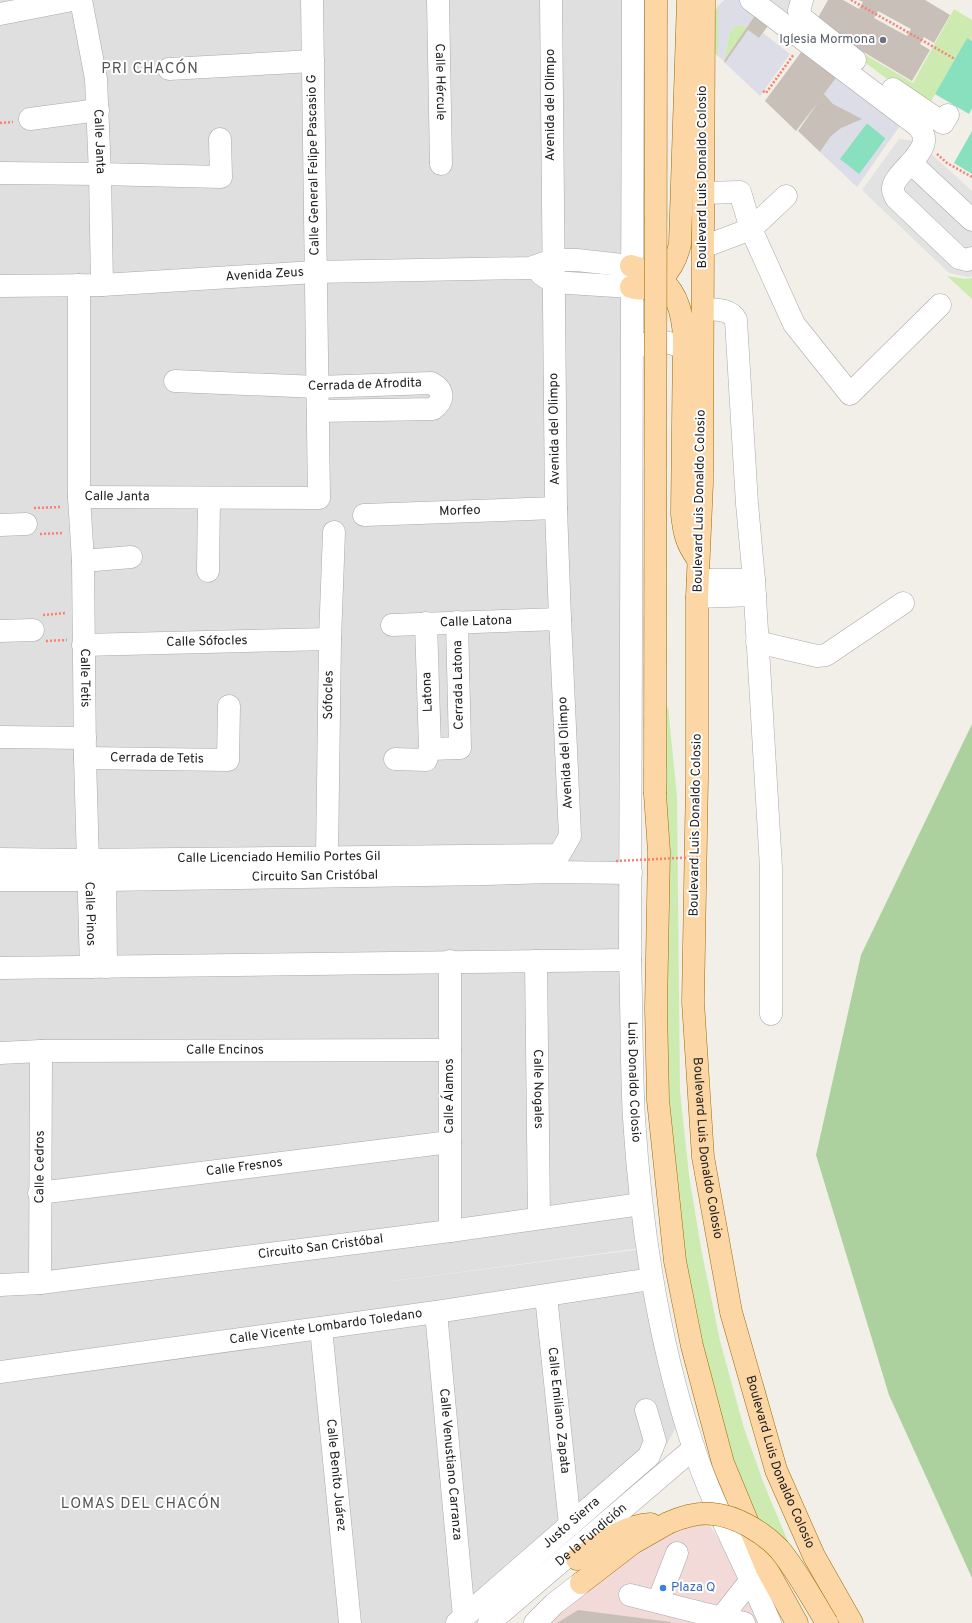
<svg xmlns="http://www.w3.org/2000/svg" width="972" height="1623" font-family="Overpass,sans-serif">
	<rect width="100%" height="100%" fill="#f2efe9"/>
	<polygon fill="#e0dfdf" points="0,0 631,0 621,867 642,1248 347,1287 642,1249 679,1422 667,1444 462,1623 0,1623"/>
	<polygon fill="#f2dad9" points="707,1521 727,1552 761,1623 530,1623 673,1526"/>
	<g fill="#cdebb0">
		<polygon points="718,6 718,56 712,51 712,16"/>
		<polygon points="954,9 972,20 972,41 967,38 930,103 902,90 815,25 913,83"/>
		<polygon points="741,25 748,27 724,61 729,34 734,27"/>
		<polygon points="947,276 965,279 972,278 972,299"/>
		<polygon points="668,707 677,796 680,1091 689,1175 701,1248 720,1341 744,1428 764,1484 789,1544 757,1518 727,1443 680,1252 665,1093 664,708"/>
	</g>
	<polygon fill="#add19e" points="972,724 972,1578 889,1395 816,1155 861,955"/>
	<g fill="#88e0be">
		<polygon points="967,38 972,41 972,108 969,114 935,94"/>
		<polygon points="867,123 886,138 859,175 839,159"/>
		<polygon points="972,131 972,174 954,163"/>
	</g>
	<g fill="#e2e2e2">
		<polygon points="767,0 812,0 799,24"/>
		<polygon points="899,139 917,141 972,191 972,276 968,277 949,273 862,190"/>
	</g>
	<g fill="#dddde8" fill-rule="evenodd">
		<polygon points="724,0 739,0 756,14 748,27 741,25 734,27 729,34 724,61 718,56 718,6"/>
		<polygon points="748,30 759,38 763,33 790,54 760,96 725,63"/>
		<path d="M838 76 901 124 857 187 820 152 831 136 833 104 824 94ZM867 123 886 139 859 174 840 159Z"/>
	</g>
	<g fill="#c7bfb8" fill-rule="evenodd">
		<path d="M828 0H843L859 9 863 2 859 0H925L950 15 934 43 924 37 920 44 930 50 912 81 815 23ZM878 11 911 29 907 36 874 18Z"/>
		<polygon points="756,14 770,23 759,38 748,30 725,63 724,61"/>
		<polygon points="813,36 848,62 824,94 833,104 862,119 841,128 831,136 820,152 798,131 819,101 796,131 765,101"/>
		<polygon points="578,1610 671,1622 671,1623 557,1623"/>
	</g>
	<g fill="none" stroke-linecap="round" stroke-linejoin="round">
		<g stroke="#a9a9a9" stroke-width="23">
			<g id="minor">
				<path id="s1" d="M81 0 96 79 100 174 102 285"/>
				<path id="s2" d="M438 0 441 164"/>
				<path id="s3" d="M633 0 630 960C632 1013 631 1066 634 1118 641 1229 658 1340 693 1446 713 1507 745 1564 770 1623"/>
				<path d="M751 0 918 126C920 129 922 131 923 134 931 154 891 174 893 190 893 192 895 196 896 198L959 258 967 260 972 258"/>
				<polyline points="802,0 799,11 802,18 855,60"/>
				<polyline points="0,14 72,0"/>
				<polyline points="169,69 313,61"/>
				<polyline points="893,89 943,123 948,115"/>
				<polyline points="30,119 98,110"/>
				<polyline points="911,163 972,220"/>
				<polyline points="0,173 100,174 221,177 220,139"/>
				<polyline points="703,193 740,192 751,229 794,324 850,394 940,305"/>
				<polyline points="703,247 751,229 786,196"/>
				<polyline points="541,274 553,282 631,287"/>
				<path id="s4" d="M79 285V497L83 561 85 758 91 967"/>
				<path id="s5" d="M0 286 102 285 315 272 530 268 553 260H577L631 266"/>
				<path d="M703 309C714 310 730 308 736 320L747 504 754 580 771 868V1014"/>
				<path d="M638 347C655 339 668 340 684 349"/>
				<path id="s6" d="M175 381 318 387 431 383C444 390 445 400 433 409L318 411"/>
				<path id="s7" d="M79 497 319 498 312 0"/>
				<path id="s8" d="M364 515 556 508"/>
				<polyline points="0,525 26,524"/>
				<polyline points="83,561 131,557"/>
				<polyline points="208,571 209,498"/>
				<polyline points="698,580 754,580"/>
				<polyline points="697,597 755,595"/>
				<path id="s9" d="M392 625 560 619"/>
				<polyline points="0,631 33,630"/>
				<polyline points="757,642 817,656 826,655 903,603"/>
				<path id="s10" d="M83 645 330 639"/>
				<polyline points="0,737 85,738"/>
				<polyline points="430,749 460,748 457,622"/>
				<path id="s11" d="M85 758 228 760 229 706"/>
				<polyline points="395,759 426,760 430,749 426,623"/>
				<path id="s12" d="M327 857 330 639 334 532"/>
				<path id="s13" d="M0 859 78 860 559 855 570 836 560 619 556 508 551 0"/>
				<polyline points="105,864 106,967"/>
				<path id="s14" d="M0 880H105L487 874 551 872 631 873"/>
				<path id="s15" d="M536 961 539 1218"/>
				<polyline points="0,968 630,960"/>
				<path id="s16" d="M0 1053 41 1051 450 1050"/>
				<path id="s17" d="M39 1193 450 1142"/>
				<polyline points="450,1231 450,961"/>
				<path id="s18" d="M40 1283 41 1051"/>
				<path id="s19" d="M0 1285 40 1283 450 1231 641 1204"/>
				<path id="s20" d="M546 1296 570 1525"/>
				<path id="s21" d="M436 1312 464 1617"/>
				<path id="s22" d="M321 1328 350 1623"/>
				<path id="s23" d="M0 1372 436 1312 651 1279"/>
				<polyline points="630,1595 721,1618 751,1580"/>
				<polyline points="658,1602 677,1553"/>
				<polyline points="721,1618 744,1623"/>
				<path id="s24" d="M457 1623 649 1456 655 1441 646 1410"/>
				<path id="s25" d="M489 1623 694 1448"/>
				<polyline points="535,1623 554,1604 581,1583"/>
			</g>
		</g>
		<g stroke="#a06b00" stroke-width="23">
			<g id="major">
				<path id="s26" d="M704 0 702 483 697 597V778L693 1002 703 1157 731 1312 776 1470 814 1556 852 1623"/>
				<path d="M631 266C639 269 648 270 655 275 676 288 683 314 684 338L682 514C684 532 686 543 697 558"/>
				<path d="M631 287C657 295 675 266 680 244L688 0"/>
				<polyline points="655,794 659,852 656,1008 658,1100 675,1261 692,1346 723,1463 767,1569 797,1623"/>
				<path d="M577 1559C600 1545 624 1525 651 1524"/>
				<polyline points="581,1583 633,1543 668,1523"/>
			</g>
		</g>
		<g stroke="#fa8072" stroke-width="2.5" stroke-dasharray="2 2" stroke-linecap="butt">
			<polyline points="851,0 955,59"/>
			<polyline points="763,91 766,93 794,54"/>
			<polyline points="0,123 13,122"/>
			<polyline points="937,154 947,163 972,177"/>
			<polyline points="34,508 61,507"/>
			<polyline points="40,534 63,533"/>
			<polyline points="43,615 66,613"/>
			<polyline points="46,641 67,640"/>
		</g>
		<use href="#minor" stroke="#fff" stroke-width="22"/>
		<use href="#major" stroke="#fcd6a4" stroke-width="22"/>
		<g stroke="#a06b00" stroke-width="23" stroke-linecap="butt">
			<g id="major-bridge">
				<polyline points="655,794 656,0"/>
				<path d="M668 1523C682 1517 698 1512 713 1514 736 1516 763 1532 779 1549 797 1570 812 1599 827 1623"/>
			</g>
		</g>
		<polyline stroke="#fa8072" stroke-width="2.5" stroke-dasharray="2 2" stroke-linecap="butt" points="616,861 700,857"/>
		<use href="#major-bridge" stroke="#fcd6a4" stroke-width="22"/>
	</g>
	<circle fill="#6b7280" stroke="#fff" stroke-width="1.5" cx="883" cy="40" r="4"/>
	<circle fill="#3f7fe0" stroke="#fff" stroke-width="1.5" cx="663" cy="1588" r="4"/>
	<g text-anchor="middle" dominant-baseline="central" stroke-width="4" stroke-linejoin="round" paint-order="stroke">
		<g font-size="13" fill="#5b616d" stroke="#fff" text-anchor="end">
			<text x="875" y="40">Iglesia Mormona</text>
		</g>
		<g font-size="13" fill="#222" stroke="#fff">
			<text stroke="none"><textPath href="#s2" startOffset="82">Calle Hércule</textPath></text>
			<text transform="translate(551 105) rotate(-90)">Avenida del Olimpo</text>
			<text stroke="none"><textPath href="#s1" startOffset="143">Calle Janta</textPath></text>
			<text transform="translate(314 165) rotate(-91)">Calle General Felipe Pascasio G</text>
			<text transform="translate(703 177) rotate(-90)">Boulevard Luis Donaldo Colosio</text>
			<text stroke="none"><textPath href="#s5" startOffset="265">Avenida Zeus</textPath></text>
			<text stroke="none"><textPath href="#s6" startOffset="190">Cerrada de Afrodita</textPath></text>
			<text transform="translate(555 429) rotate(-91)">Avenida del Olimpo</text>
			<text stroke="none"><textPath href="#s7" startOffset="38">Calle Janta</textPath></text>
			<text transform="translate(700 501) rotate(-89)">Boulevard Luis Donaldo Colosio</text>
			<text stroke="none"><textPath href="#s8" startOffset="96">Morfeo</textPath></text>
			<text stroke="none"><textPath href="#s9" startOffset="84">Calle Latona</textPath></text>
			<text stroke="none"><textPath href="#s10" startOffset="124">Calle Sófocles</textPath></text>
			<text stroke="none"><textPath href="#s4" startOffset="393">Calle Tetis</textPath></text>
			<text transform="translate(459 685) rotate(-91)">Cerrada Latona</text>
			<text transform="translate(428 692) rotate(-92)">Latona</text>
			<text stroke="none"><textPath href="#s12" startOffset="162">Sófocles</textPath></text>
			<text transform="translate(566 753) rotate(-93)">Avenida del Olimpo</text>
			<text stroke="none"><textPath href="#s11" startOffset="72">Cerrada de Tetis</textPath></text>
			<text transform="translate(696 825) rotate(-89)">Boulevard Luis Donaldo Colosio</text>
			<text stroke="none"><textPath href="#s13" startOffset="279">Calle Licenciado Hemilio Portes Gil</textPath></text>
			<text stroke="none"><textPath href="#s14" startOffset="315">Circuito San Cristóbal</textPath></text>
			<text stroke="none"><textPath href="#s4" startOffset="629">Calle Pinos</textPath></text>
			<text stroke="none"><textPath href="#s16" startOffset="225">Calle Encinos</textPath></text>
			<text stroke="none"><textPath href="#s3" startOffset="1082">Luis Donaldo Colosio</textPath></text>
			<text stroke="none"><textPath href="#s15" startOffset="128">Calle Nogales</textPath></text>
			<text transform="translate(450 1096) rotate(-90)">Calle Álamos</text>
			<text stroke="none"><textPath href="#s26" startOffset="1149">Boulevard Luis Donaldo Colosio</textPath></text>
			<text stroke="none"><textPath href="#s18" startOffset="116">Calle Cedros</textPath></text>
			<text stroke="none"><textPath href="#s17" startOffset="207">Calle Fresnos</textPath></text>
			<text stroke="none"><textPath href="#s19" startOffset="323">Circuito San Cristóbal</textPath></text>
			<text stroke="none"><textPath href="#s23" startOffset="329">Calle Vicente Lombardo Toledano</textPath></text>
			<text stroke="none"><textPath href="#s20" startOffset="115">Calle Emiliano Zapata</textPath></text>
			<text stroke="none"><textPath href="#s26" startOffset="1473">Boulevard Luis Donaldo Colosio</textPath></text>
			<text stroke="none"><textPath href="#s21" startOffset="153">Calle Venustiano Carranza</textPath></text>
			<text stroke="none"><textPath href="#s22" startOffset="148">Calle Benito Juárez</textPath></text>
			<text stroke="none"><textPath href="#s24" startOffset="152">Justo Sierra</textPath></text>
			<text stroke="none"><textPath href="#s25" startOffset="135">De la Fundición</textPath></text>
		</g>
		<g font-size="13" fill="#366cbe" stroke="#fff" text-anchor="start">
			<text x="671" y="1588">Plaza Q</text>
		</g>
		<g font-size="15" letter-spacing="1" fill="#555" stroke="#fff">
			<text x="150" y="69">PRI CHACÓN</text>
			<text x="141" y="1504">LOMAS DEL CHACÓN</text>
		</g>
	</g>
</svg>
